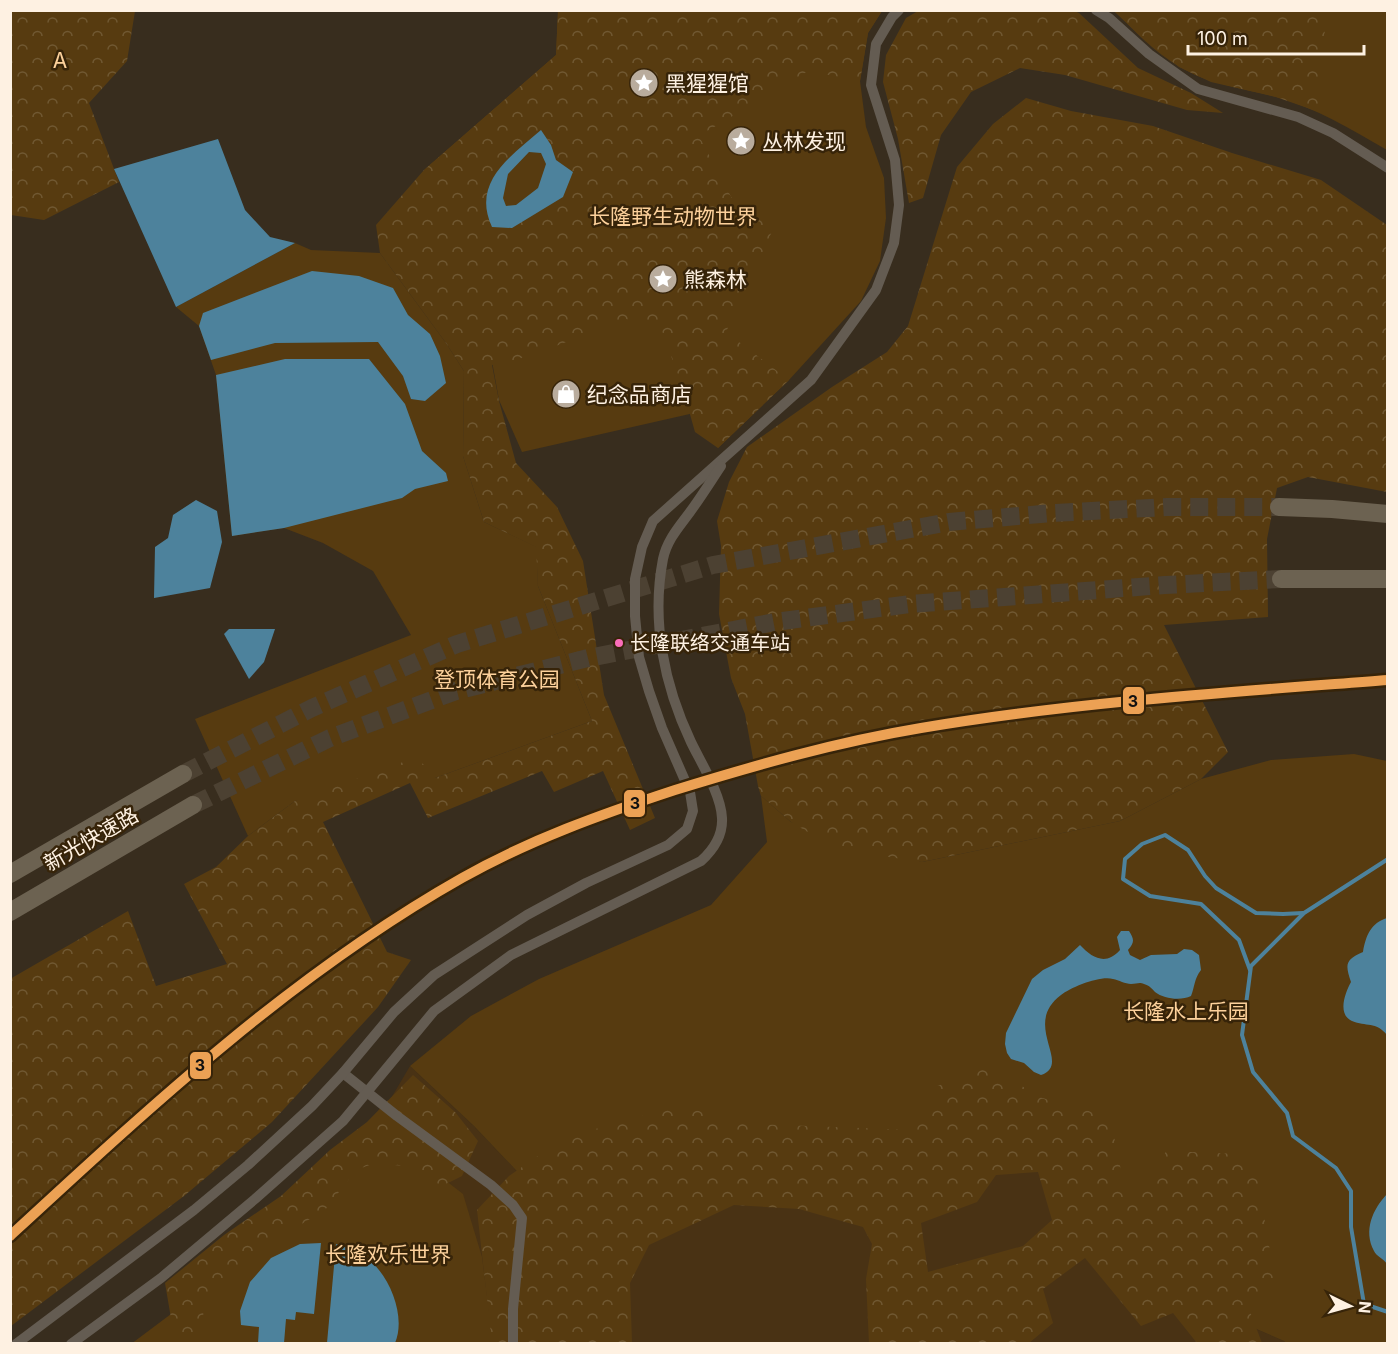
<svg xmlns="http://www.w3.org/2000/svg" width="1398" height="1354" font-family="Inter,'Noto Sans SC',sans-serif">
	<defs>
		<pattern id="forest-crowns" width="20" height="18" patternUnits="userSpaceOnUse" patternTransform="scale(1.5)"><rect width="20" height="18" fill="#573b10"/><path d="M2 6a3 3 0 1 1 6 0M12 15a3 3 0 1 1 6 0" fill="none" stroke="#705832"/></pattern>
	</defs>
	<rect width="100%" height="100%" fill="#382d1e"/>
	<polygon fill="#493214" points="410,1066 474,1126 530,1185 1007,1142 1254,1328 1284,1341 1286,1343 493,1343 354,1161"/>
	<g fill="#573b10">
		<polygon points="558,11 882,11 868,33 860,81 866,127 884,178 886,218 880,261 861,301 789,380 718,448 703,411 522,452 499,400 482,306 422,206 424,170 556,55"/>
		<path d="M1114 11H1387V150C1351 129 1316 108 1276 97 1243 88 1210 85 1180 67 1155 53 1134 30 1114 11Z"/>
		<polygon points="295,243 311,250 380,253 446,343 464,371 463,456 484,522 537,547 538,586 592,721 435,778 295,801 248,836 195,719 411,635 373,571 323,543 284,528 232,536 216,375 199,326 176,307"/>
		<polygon points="1354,754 1387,761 1387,1343 1286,1343 1284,1341 1254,1328 1049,1159 530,1185 474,1126 410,1066 471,1016 539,979 711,905 767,842 761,796 791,822 922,862 1120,821 1201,779 1271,760"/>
		<polygon points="418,1159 463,1194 482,1257 493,1343 131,1344 171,1314 354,1161"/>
	</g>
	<g fill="url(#forest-crowns)" fill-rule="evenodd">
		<polygon points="10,11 135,11 127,61 89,103 119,182 44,220 11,215"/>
		<path d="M558 11H882L868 33 860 81 808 71 699 136 737 208 780 214 726 332 789 380 718 448 695 432 682 386 662 331 626 319 530 356 492 365 499 401 516 463 557 507 583 561 604 695 655 818 630 830 603 771 554 792 542 771 428 818 410 783 323 822 387 952 411 960 378 1007 272 1122 184 1196 11 1326 10 979 128 911 156 986 227 964 184 884 216 867 248 836 295 801 417 757 435 778 592 721 538 586 536 547 484 522 463 456 464 371 446 343 380 253 376 225 424 170 556 55ZM541 130 551 145 556 160 535 216 486 213 488 188 500 166Z"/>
		<polygon points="918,11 1072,10 1079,13 1138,68 1191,93 1223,113 1187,110 1065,75 1020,68 971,92 941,135 923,198 909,203 898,139 883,82 886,55 906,18"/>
		<polygon points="1114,11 1342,11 1327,15 1318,83 1322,113 1276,97 1211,82 1179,67 1146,41"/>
		<polygon points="1026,98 1071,111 1153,126 1232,153 1321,180 1387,225 1387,492 1308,477 1277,488 1267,539 1268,617 1164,625 1228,752 1201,779 1120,821 922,862 836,849 791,822 761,796 758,786 745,714 731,678 719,614 721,546 717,521 729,482 747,447 832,387 887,352 908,326 957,167 993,124"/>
		<path d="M991 1066 1039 1097 1110 1117 1125 1190H1148L1166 1151 1241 1154 1258 1181 1276 1286 1247 1304 1262 1343H1197L1173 1313 1141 1326 1085 1258 1043 1289 1053 1323 1029 1343H869L866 1279 872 1244 863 1227 799 1209 734 1205 649 1245 630 1283 632 1343H492L477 1210 509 1176 545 1151 581 1133 678 1106 754 1124 914 1130 937 1086ZM1038 1172 1052 1220 1023 1246 928 1272 921 1223 977 1202 996 1175Z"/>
		<polygon points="413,1075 455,1112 478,1141 462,1176 442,1186 404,1166 375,1163 356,1170 325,1210 280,1237 214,1288 205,1297 201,1337 193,1343 180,1343 173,1330 165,1283 224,1235 281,1196 330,1150 367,1122"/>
	</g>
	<g fill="#4d829c" fill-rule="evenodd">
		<path d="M541 130 551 145 556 160 573 172 563 197 512 228 492 227C471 182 511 156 541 130ZM529 152 541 153 546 164 538 188 516 205 506 206 503 198 508 174Z"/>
		<polygon points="218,139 245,210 270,237 295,243 176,307 114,169"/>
		<polygon points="312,271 359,276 393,288 408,315 430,334 440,356 446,383 425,401 411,399 403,376 378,342 275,343 211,360 199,326 203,313"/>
		<polygon points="285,359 369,359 405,404 422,451 446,473 448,481 415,489 402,498 284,528 232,536 216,375"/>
		<polygon points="196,500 217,511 222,542 210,588 154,598 155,547 168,538 173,515"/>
		<polygon points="229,629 275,629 264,662 249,679 224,634"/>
		<path d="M1387 918H1388L1387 1035C1376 1021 1366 1027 1352 1021 1337 1014 1345 993 1351 982 1345 964 1345 960 1363 952 1366 935 1371 923 1387 918Z"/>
		<path d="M1121 931H1129C1134 939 1135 942 1128 950L1130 955 1140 960 1151 955 1177 954 1184 949 1192 950 1199 955 1201 970C1194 979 1195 986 1191 996 1181 1001 1164 999 1155 992 1151 988 1150 986 1144 984 1139 982 1137 984 1131 984 1125 984 1119 980 1113 979 1101 975 1071 987 1061 995 1021 1025 1073 1064 1041 1075L1034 1072 1024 1063 1011 1059 1007 1053 1005 1044 1006 1033 1032 979 1043 970 1065 959 1080 945C1092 958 1106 966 1120 950L1117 937Z"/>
		<path d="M1387 1194V1264C1384 1259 1376 1256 1374 1251 1363 1230 1373 1209 1387 1194Z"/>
		<polygon points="321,1243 314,1314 296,1312 295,1320 286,1319 284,1343 258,1343 259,1327 241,1325 240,1311 250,1282 271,1258 300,1244"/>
		<path d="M336 1244C344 1247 355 1250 363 1255 388 1271 407 1315 395 1343H327Z"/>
	</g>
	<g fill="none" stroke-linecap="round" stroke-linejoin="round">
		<g stroke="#4d829c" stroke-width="4">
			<polyline points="1388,859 1304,913 1251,966 1242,1035 1253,1072 1287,1113 1293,1136 1336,1168 1351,1191 1351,1227 1364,1304 1388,1312"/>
			<polyline points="1250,970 1239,940 1201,904 1150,896 1123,879 1125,859 1142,844 1165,835 1188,850 1205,876 1216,888 1256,913 1283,914 1303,913"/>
		</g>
		<g stroke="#4c4132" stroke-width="18" stroke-dasharray="18 9" stroke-linecap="butt">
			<polyline points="183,774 312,708 457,644 713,565 949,522 1053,513 1167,507 1279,507"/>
			<polyline points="193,805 330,738 456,691 588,658 775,622 910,604 1165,585 1281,579"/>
		</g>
		<g stroke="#645c52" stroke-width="10">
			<polyline points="1096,10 1109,18 1149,54 1198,89 1298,117 1333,133 1388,168"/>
			<polyline points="343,1073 397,1116 491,1185 513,1205 522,1218 513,1309 513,1344"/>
			<polyline points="16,1344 194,1210 248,1165 312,1106 343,1073 394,1012 434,975 527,915 586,883 668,845 687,829 693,811 690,792 662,728 649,691 639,657 635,616 635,579 642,547 653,521 811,380 876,290 894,243 899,205 895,160 871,85 876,44 892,17 899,10"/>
			<path d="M71 1344 161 1278 255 1199 343 1121 434 1011 511 955 701 861C713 850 723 836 722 818 721 794 701 763 691 742 664 685 651 621 663 559 667 540 679 527 690 512 701 497 711 481 721 466"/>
		</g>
		<g stroke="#6c6251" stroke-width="18">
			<polyline points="1279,507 1332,509 1388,514"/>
			<polyline points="1281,579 1388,579"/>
			<polyline points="10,874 183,774"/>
			<polyline points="10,912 193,805"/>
		</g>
		<g stroke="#372409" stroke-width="15">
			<path id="metro-1" d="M10 1236C152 1105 294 973 462 878 529 840 602 814 675 790 756 765 837 742 921 728 1075 702 1232 692 1388 680"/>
		</g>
		<use href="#metro-1" stroke="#eca154" stroke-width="10"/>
	</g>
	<defs>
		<g id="sight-disc" transform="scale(1.5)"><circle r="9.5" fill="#b9ac9d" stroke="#372409"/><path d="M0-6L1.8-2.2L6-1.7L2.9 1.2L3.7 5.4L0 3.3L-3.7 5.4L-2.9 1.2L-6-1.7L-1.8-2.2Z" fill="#fff"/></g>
		<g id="shop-disc" transform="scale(1.5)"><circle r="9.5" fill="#b9ac9d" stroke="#372409"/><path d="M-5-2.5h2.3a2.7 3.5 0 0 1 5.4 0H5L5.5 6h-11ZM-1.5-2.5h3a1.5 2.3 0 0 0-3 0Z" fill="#fff"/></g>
	</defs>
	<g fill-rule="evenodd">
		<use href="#sight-disc" x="644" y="83"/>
		<use href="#sight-disc" x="741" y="141"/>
		<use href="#sight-disc" x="663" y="279"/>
		<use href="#shop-disc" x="566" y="394"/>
	</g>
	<circle fill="#fb6dba" stroke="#372409" stroke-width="2" cx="619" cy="643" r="5"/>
	<g text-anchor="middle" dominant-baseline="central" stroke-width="5" stroke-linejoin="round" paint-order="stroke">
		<g font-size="20" fill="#fef1e2" stroke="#372409" text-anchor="start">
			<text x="630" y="643">长隆联络交通车站</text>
		</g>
		<g font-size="21" fill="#fdd19b" stroke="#372409">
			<text x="60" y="60">A</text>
			<text x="673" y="216">长隆野生动物世界</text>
			<text x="497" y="679">登顶体育公园</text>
			<text x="1186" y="1011">长隆水上乐园</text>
			<text x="388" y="1254">长隆欢乐世界</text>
		</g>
		<g font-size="21" fill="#fef1e2" stroke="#372409" text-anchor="start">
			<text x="665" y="83">黑猩猩馆</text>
			<text x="762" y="141">丛林发现</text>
			<text x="684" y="279">熊森林</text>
			<text x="587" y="394">纪念品商店</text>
		</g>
		<g font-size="21" fill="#fef1e2" stroke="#372409">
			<text transform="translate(91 839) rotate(-30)">新光快速路</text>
		</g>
	</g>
	<g stroke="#372409" stroke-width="2">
		<rect x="1122" y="686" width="23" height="29" rx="6" fill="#eca154"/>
		<rect x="623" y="789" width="23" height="29" rx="6" fill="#eca154"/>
		<rect x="189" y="1051" width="23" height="29" rx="6" fill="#eca154"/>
	</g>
	<g font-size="16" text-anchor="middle" font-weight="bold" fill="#111">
		<text x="1133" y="707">3</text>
		<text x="635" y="809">3</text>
		<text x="200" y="1071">3</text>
	</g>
	<rect width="1398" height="1354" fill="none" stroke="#fef1e2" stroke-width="24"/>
	<g transform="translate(1350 1306) rotate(95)" stroke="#372409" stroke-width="4.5" paint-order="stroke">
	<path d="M0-4.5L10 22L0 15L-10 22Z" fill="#fef1e2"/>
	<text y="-9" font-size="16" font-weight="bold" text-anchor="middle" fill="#fef1e2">N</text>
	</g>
	<path d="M1188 45v9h176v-9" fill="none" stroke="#fef1e2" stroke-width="3"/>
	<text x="1197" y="45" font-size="18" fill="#fef1e2" stroke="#372409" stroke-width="4.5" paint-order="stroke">100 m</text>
</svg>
